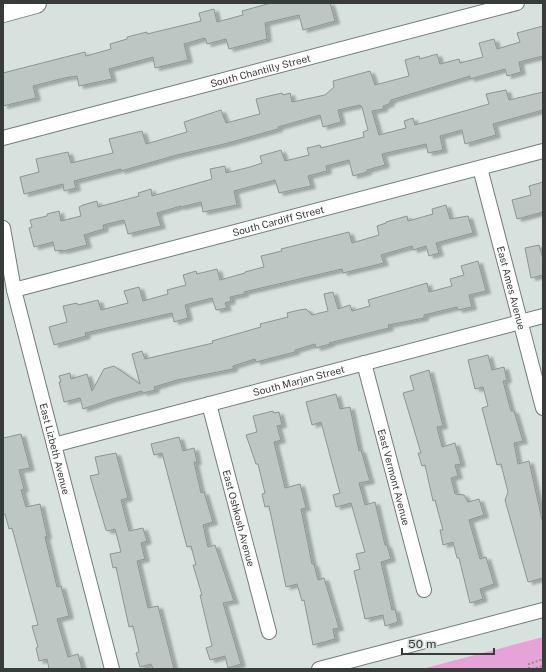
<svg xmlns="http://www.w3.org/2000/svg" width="546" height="672" font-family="'Public Sans',sans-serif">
	<defs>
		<filter id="shadow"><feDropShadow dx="4.5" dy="2.5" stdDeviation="1" flood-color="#0004"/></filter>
	</defs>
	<rect width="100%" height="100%" fill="#d7e1dd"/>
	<polygon fill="#e6a3d7" points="543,637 543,669 422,669"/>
	<g fill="#bdc6c3" stroke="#8d9692" filter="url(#shadow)">
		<polygon points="271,3 330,3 335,21 303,30 299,15 265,23 267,39 229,49 226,39 207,44 205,38 184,44 188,60 155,68 153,57 109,69 112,79 79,86 77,76 64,78 33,86 36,98 3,106 3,73 85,52 86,56 111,49 110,44 127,39 127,37 147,32 147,34 201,21 199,13 214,9 217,22 243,15 242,11"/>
		<polygon points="543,26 543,56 519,62 521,72 507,76 505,69 470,79 470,76 391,100 389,104 383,106 383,109 372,111 379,135 406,128 404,121 413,118 415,125 489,104 486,94 506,90 509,100 543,92 543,110 493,124 496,135 465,144 462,130 440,136 443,150 428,153 426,144 382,154 385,165 367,170 367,172 353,176 349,160 326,166 327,171 308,176 311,186 279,193 275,180 234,191 237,205 203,212 201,202 181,207 181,206 157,213 161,226 128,234 124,220 103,225 104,229 84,235 87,245 63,251 62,250 55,251 53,242 34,247 29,228 32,227 30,220 47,216 47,214 59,211 61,221 81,216 79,207 83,205 97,201 98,207 139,196 138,193 151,189 152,196 212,179 210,169 225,166 226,173 250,167 262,163 260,156 281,150 285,161 309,155 307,148 320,145 321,148 364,137 363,132 368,130 362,107 360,105 338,110 341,122 323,127 320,115 278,127 278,129 228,143 173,156 121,171 121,169 74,181 76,188 64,191 63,184 24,194 20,177 39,172 36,159 68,152 71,163 113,153 109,139 142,131 146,144 187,132 184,122 221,110 226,123 260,114 256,99 282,93 283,95 290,93 292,102 311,98 325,95 334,87 333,81 370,71 375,85 409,76 405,60 419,56 420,59 437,54 440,64 459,59 460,63 483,57 479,43 494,39 497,49 520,42 517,33"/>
		<polygon points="543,182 543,212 517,219 512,200 531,195 529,186"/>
		<polygon points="446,205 450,219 468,216 473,233 436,243 439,253 429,256 426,246 413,250 412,246 381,255 384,263 343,273 342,269 244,292 244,294 230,297 231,301 225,303 227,308 216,310 212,298 185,305 188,318 174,322 172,313 85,333 86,336 54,345 49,327 67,322 63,306 77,303 78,305 98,300 101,310 128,303 124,291 139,287 143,301 168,294 167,290 186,285 183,275 196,271 197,274 217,269 220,280 245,273 245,272 264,267 261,256 282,251 281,249 349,232 352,243 379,235 377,226 386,223 386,222 407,216 408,221 433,214 432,209"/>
		<polygon points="539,245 543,259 543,275 531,278 525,248"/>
		<polygon points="478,261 486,291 469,295 472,307 458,310 457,307 424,315 424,318 388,325 389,328 329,343 330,344 316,348 315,344 295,350 295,352 256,362 255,359 233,366 233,369 177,380 154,387 155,390 143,393 142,391 112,399 83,409 80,398 64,402 59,382 61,382 59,376 70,373 71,379 87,374 92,391 104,369 114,366 140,384 132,354 142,351 145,359 213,343 212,341 261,327 260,324 288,317 287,313 299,310 306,309 312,315 328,311 324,294 333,292 338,309 350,305 352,311 370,306 368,300 427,283 429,292 452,286 450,279 464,275 461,266"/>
		<polygon points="488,355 492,370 504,367 507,380 503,381 511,411 514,411 523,441 514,443 518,464 529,461 543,524 543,578 528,582 505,500 508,492 501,464 497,465 482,408 488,406 483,387 475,389 468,360"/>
		<polygon points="429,370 443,426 437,427 442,447 455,443 461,464 455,465 458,476 451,478 455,494 464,495 468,502 479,499 484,515 469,520 480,559 486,557 494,584 480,589 483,599 470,603 459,558 457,558 453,542 443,545 440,530 443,530 435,500 433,501 425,465 422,466 418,453 421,453 403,393 414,390 410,376"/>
		<polygon points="336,394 340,409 350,407 359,451 361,450 370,481 359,483 365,505 375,502 385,545 387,545 391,559 381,562 392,610 395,609 398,622 385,626 383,615 365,619 354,571 360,569 356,554 365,552 351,503 336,507 333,495 340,493 321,422 312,425 306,402"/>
		<polygon points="273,411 274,413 279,412 282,425 277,426 281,440 274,442 285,488 300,484 306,508 301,509 312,564 314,564 318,580 324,578 339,628 333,629 335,639 313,645 304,600 302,601 297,584 286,587 269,506 265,507 262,494 265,493 258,464 256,464 246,435 257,432 253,416"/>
		<polygon points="21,434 30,468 19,470 24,489 21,490 26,507 40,504 47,536 45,537 57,587 61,586 69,616 57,619 68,657 78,654 82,669 49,669 47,659 39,661 36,648 38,647 32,626 38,625 12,528 9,529 5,514 3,515 3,438"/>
		<polygon points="179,437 183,451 194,448 197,462 194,462 201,493 204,492 213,522 203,525 208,547 215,545 234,601 223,603 241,664 228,668 225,656 210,660 206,648 212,646 200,595 202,595 193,565 196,565 191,546 187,547 162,453 154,455 151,444"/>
		<polygon points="116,453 128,498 121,500 129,531 143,528 147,541 141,543 145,559 137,561 148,608 158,606 174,669 153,669 151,664 140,667 136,653 139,652 133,626 129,627 116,567 113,568 110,554 121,552 115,529 108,531 106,530 90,476 99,474 95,457"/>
	</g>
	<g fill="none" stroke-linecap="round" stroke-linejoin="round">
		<g stroke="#747d7a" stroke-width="16">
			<g id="minor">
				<path id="s1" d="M3 138 517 3"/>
				<path id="s2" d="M480 168 543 408"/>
				<path id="s3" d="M3 228 14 290 112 669"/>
				<path id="s4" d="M14 290 543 151"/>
				<path id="s5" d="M364 363 424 590"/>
				<path id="s6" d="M209 404 269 632"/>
				<path id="s7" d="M54 445 543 316"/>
				<polyline points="319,669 543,610"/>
			</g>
		</g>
		<g stroke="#747d7a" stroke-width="22">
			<polyline id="highway" points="3,12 36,3"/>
		</g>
		<g stroke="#8a928e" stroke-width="2" stroke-dasharray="2 2" stroke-linecap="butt">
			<polyline points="529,669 529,664 543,659"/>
			<polyline points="532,669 543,666"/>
		</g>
		<use href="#minor" stroke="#fff" stroke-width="14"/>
		<use href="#highway" stroke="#fff" stroke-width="20"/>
	</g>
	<g text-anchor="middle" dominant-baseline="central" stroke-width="3.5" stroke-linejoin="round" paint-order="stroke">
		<g font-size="10" fill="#373b39" stroke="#d7e1dd">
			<text stroke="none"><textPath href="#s1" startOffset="266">South Chantilly Street</textPath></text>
			<text stroke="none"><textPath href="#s4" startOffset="273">South Cardiff Street</textPath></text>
			<text stroke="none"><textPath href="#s2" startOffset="124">East Ames Avenue</textPath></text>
			<text stroke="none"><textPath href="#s7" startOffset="253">South Marjan Street</textPath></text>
			<text stroke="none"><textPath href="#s3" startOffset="227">East Lizbeth Avenue</textPath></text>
			<text stroke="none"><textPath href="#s5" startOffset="118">East Vermont Avenue</textPath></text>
			<text stroke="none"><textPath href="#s6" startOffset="118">East Oshkosh Avenue</textPath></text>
		</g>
	</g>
	<rect width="546" height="672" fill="none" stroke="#373b39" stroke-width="8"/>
	<path d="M402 648v6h92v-6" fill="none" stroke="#373b39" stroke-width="2"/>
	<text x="408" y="648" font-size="12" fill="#373b39" stroke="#d7e1dd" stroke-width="3" paint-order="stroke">50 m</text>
</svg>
